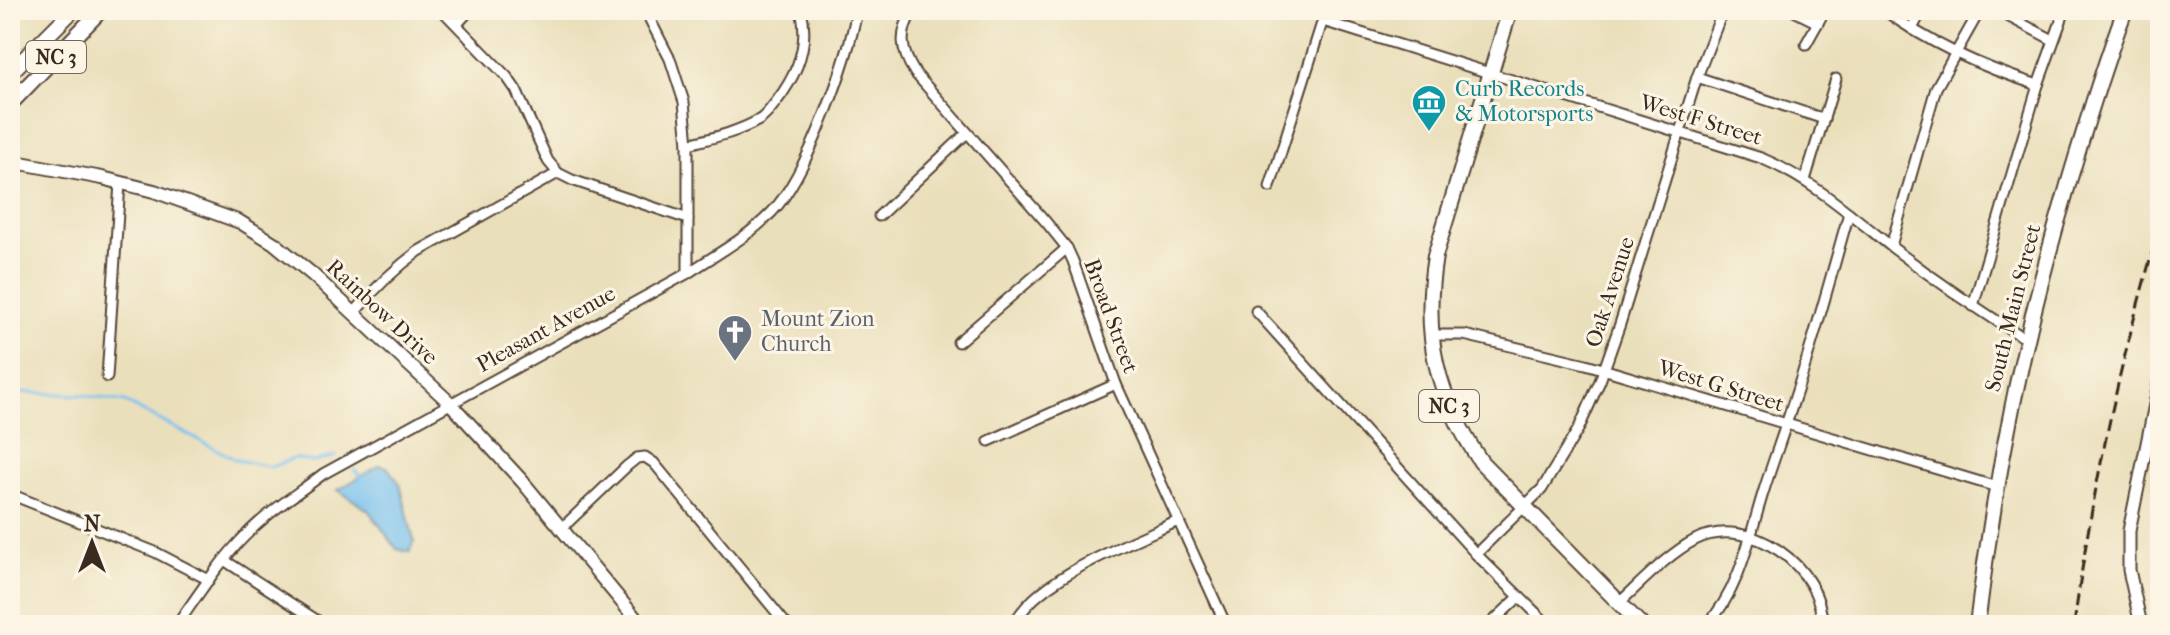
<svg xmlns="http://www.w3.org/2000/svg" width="2170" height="635" font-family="'IM FELL French Canon',serif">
	<rect width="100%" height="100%" fill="#fcf5e5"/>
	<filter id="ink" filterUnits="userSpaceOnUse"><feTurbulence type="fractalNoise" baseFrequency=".0125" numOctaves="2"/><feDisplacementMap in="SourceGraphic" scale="16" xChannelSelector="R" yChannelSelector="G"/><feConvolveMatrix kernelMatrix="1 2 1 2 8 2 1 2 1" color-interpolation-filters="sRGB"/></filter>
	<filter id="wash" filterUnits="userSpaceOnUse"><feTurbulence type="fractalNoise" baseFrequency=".006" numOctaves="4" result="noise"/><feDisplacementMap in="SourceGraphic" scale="32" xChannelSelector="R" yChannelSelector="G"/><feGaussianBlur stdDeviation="1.8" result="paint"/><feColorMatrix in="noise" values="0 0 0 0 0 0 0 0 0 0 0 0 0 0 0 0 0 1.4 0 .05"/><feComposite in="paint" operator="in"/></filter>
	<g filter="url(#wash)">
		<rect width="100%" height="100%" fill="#eadfbb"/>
		<polygon fill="#77c1f0" stroke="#597687" stroke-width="2" points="380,465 387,467 400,484 414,541 410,552 397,549 368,510 338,490"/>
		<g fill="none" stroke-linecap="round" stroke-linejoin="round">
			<g stroke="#77c1f0" stroke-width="3">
				<polyline points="10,392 82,395 125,402 237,460 271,467 295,458 314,462 335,456"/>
				<polyline points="354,470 361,476"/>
			</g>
		</g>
	</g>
	<g filter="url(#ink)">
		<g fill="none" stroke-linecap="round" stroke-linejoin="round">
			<g stroke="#554536" stroke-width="13">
				<g id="minor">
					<polyline points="442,10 507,77 516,90 548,161 558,173 572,180 688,219"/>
					<polyline points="645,10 670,59 684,102 688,144 688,273"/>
					<path d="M913 10C899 33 900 50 915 73L1046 222 1067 248 1073 261 1116 384 1226 625"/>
					<polyline points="1792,10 1818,23"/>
					<path d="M1884 10C1930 44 1984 68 2038 85"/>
					<polyline points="1996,10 2053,40"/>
					<polyline points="2112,10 2123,16"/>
					<path d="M1323 21 1761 158C1811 179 1851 215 1893 248 1936 281 1980 311 2026 339"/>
					<polyline points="457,24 470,10"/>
					<polyline points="1912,29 1922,10"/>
					<polyline points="1806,44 1825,10"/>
					<polyline points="1697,77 1824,119"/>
					<path d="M688 144C712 138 736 133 759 120 766 116 770 109 776 102 797 75 810 44 801 10"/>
					<polyline points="1805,180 1836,79"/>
					<polyline points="1270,187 1326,10"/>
					<polyline points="879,216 967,133"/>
					<polyline points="1891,246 1936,88 1980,10"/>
					<polyline points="1973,306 2038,85 2065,10"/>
					<polyline points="1256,311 1476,554 1548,625"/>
					<path d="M354 313C374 289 394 269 419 251L558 173"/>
					<polyline points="1431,335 1464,335 1586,364 1997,487"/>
					<polyline points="958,342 1067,248"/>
					<polyline points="107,377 120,183"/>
					<polyline points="989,441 1116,384"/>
					<polyline points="10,494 155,552 209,580"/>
					<polyline points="561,529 627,466 637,458 645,457 654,463 787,625"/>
					<polyline points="1476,554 1542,489 1579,428 1600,381 1620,324 1697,77 1723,10"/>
					<polyline points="224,560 324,625"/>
					<path d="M1619 603C1641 583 1668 554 1695 540 1749 513 1823 567 1822 625"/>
					<path d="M177 625C198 595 219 562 245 536 268 512 297 494 323 474L688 273C717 254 748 237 772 212 807 175 848 61 857 10"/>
					<path d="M1014 625C1034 578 1133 542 1178 521"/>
					<polyline points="1489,625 1519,597"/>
					<path d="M1707 625C1741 588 1749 537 1764 490 1773 461 1784 432 1793 403 1814 340 1831 276 1849 213"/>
				</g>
			</g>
			<g stroke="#554536" stroke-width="15">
				<polyline id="tertiary" points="2141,625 2129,570 2129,531 2160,380"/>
			</g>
			<g stroke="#554536" stroke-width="16">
				<polyline id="secondary" points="10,161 102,178 154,191 240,222 274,243 313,275 450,403 522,481 641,625"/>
			</g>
			<g stroke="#554536" stroke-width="18">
				<g id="primary">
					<path d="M1510 10 1435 256C1422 336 1436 395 1481 462L1641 625"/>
					<polyline points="10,73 73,10"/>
					<polyline points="10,104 101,10"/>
					<path d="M1977 625C1995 472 2026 325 2070 178 2087 121 2104 65 2125 10"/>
				</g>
			</g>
			<use href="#minor" stroke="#fff" stroke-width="9"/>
			<use href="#tertiary" stroke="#fff" stroke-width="11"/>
			<use href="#secondary" stroke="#fff" stroke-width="12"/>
			<use href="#primary" stroke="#fff" stroke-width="14"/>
			<path stroke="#3b2a1e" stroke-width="3" stroke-dasharray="12 6" stroke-linecap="butt" d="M2074 625C2092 489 2121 357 2160 226"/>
		</g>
	</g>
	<defs>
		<g id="museum-pin" transform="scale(1.8)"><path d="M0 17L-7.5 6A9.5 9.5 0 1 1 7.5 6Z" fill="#0f9aa8" stroke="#fcf5e5"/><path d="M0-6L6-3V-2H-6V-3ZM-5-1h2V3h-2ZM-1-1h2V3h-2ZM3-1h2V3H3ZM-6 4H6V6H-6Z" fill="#fff"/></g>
		<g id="church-pin" transform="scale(1.8)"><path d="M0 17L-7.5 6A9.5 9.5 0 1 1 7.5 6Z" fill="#6b7280" stroke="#fcf5e5"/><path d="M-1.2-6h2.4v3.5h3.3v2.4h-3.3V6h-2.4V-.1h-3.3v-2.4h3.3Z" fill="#fff"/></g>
	</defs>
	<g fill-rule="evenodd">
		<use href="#museum-pin" x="1429" y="102"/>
		<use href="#church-pin" x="735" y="332"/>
	</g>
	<g text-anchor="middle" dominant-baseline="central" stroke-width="6" stroke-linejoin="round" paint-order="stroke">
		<g fill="#fcf5e5" stroke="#75675a" stroke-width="2">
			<rect x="26" y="41" width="60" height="32" rx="6"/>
			<rect x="1419" y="390" width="60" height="32" rx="6"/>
		</g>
		<g font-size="20" font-weight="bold" fill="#3b2a1e">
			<text x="56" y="57">NC 3</text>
			<text x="1449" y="406">NC 3</text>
		</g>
		<g font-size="22" fill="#0d838f" stroke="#fcf5e5" text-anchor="start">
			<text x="1455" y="89">Curb Records<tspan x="1455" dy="25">&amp; Motorsports</tspan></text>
		</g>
		<g font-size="22" fill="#3b2a1e" stroke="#fcf5e5">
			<text transform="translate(1701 120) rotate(17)">West F Street</text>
			<text transform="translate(1610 292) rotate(-72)">Oak Avenue</text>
			<text transform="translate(2013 308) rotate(-76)">South Main Street</text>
			<text transform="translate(382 312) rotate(43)">Rainbow Drive</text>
			<text transform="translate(1111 316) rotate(70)">Broad Street</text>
			<text transform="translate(546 329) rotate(-29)">Pleasant Avenue</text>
			<text transform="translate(1721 386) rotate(17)">West G Street</text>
		</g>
		<g font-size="22" fill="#5b616d" stroke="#fcf5e5" text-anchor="start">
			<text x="761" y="319">Mount Zion<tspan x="761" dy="25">Church</tspan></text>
		</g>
	</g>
	<rect width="2170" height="635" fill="none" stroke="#fcf5e5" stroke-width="40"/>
	<g transform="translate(92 543)" stroke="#fcf5e5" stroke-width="6" paint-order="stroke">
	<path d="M0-6L14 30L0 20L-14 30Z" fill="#3b2a1e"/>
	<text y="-12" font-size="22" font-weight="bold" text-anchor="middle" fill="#3b2a1e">N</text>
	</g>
</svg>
